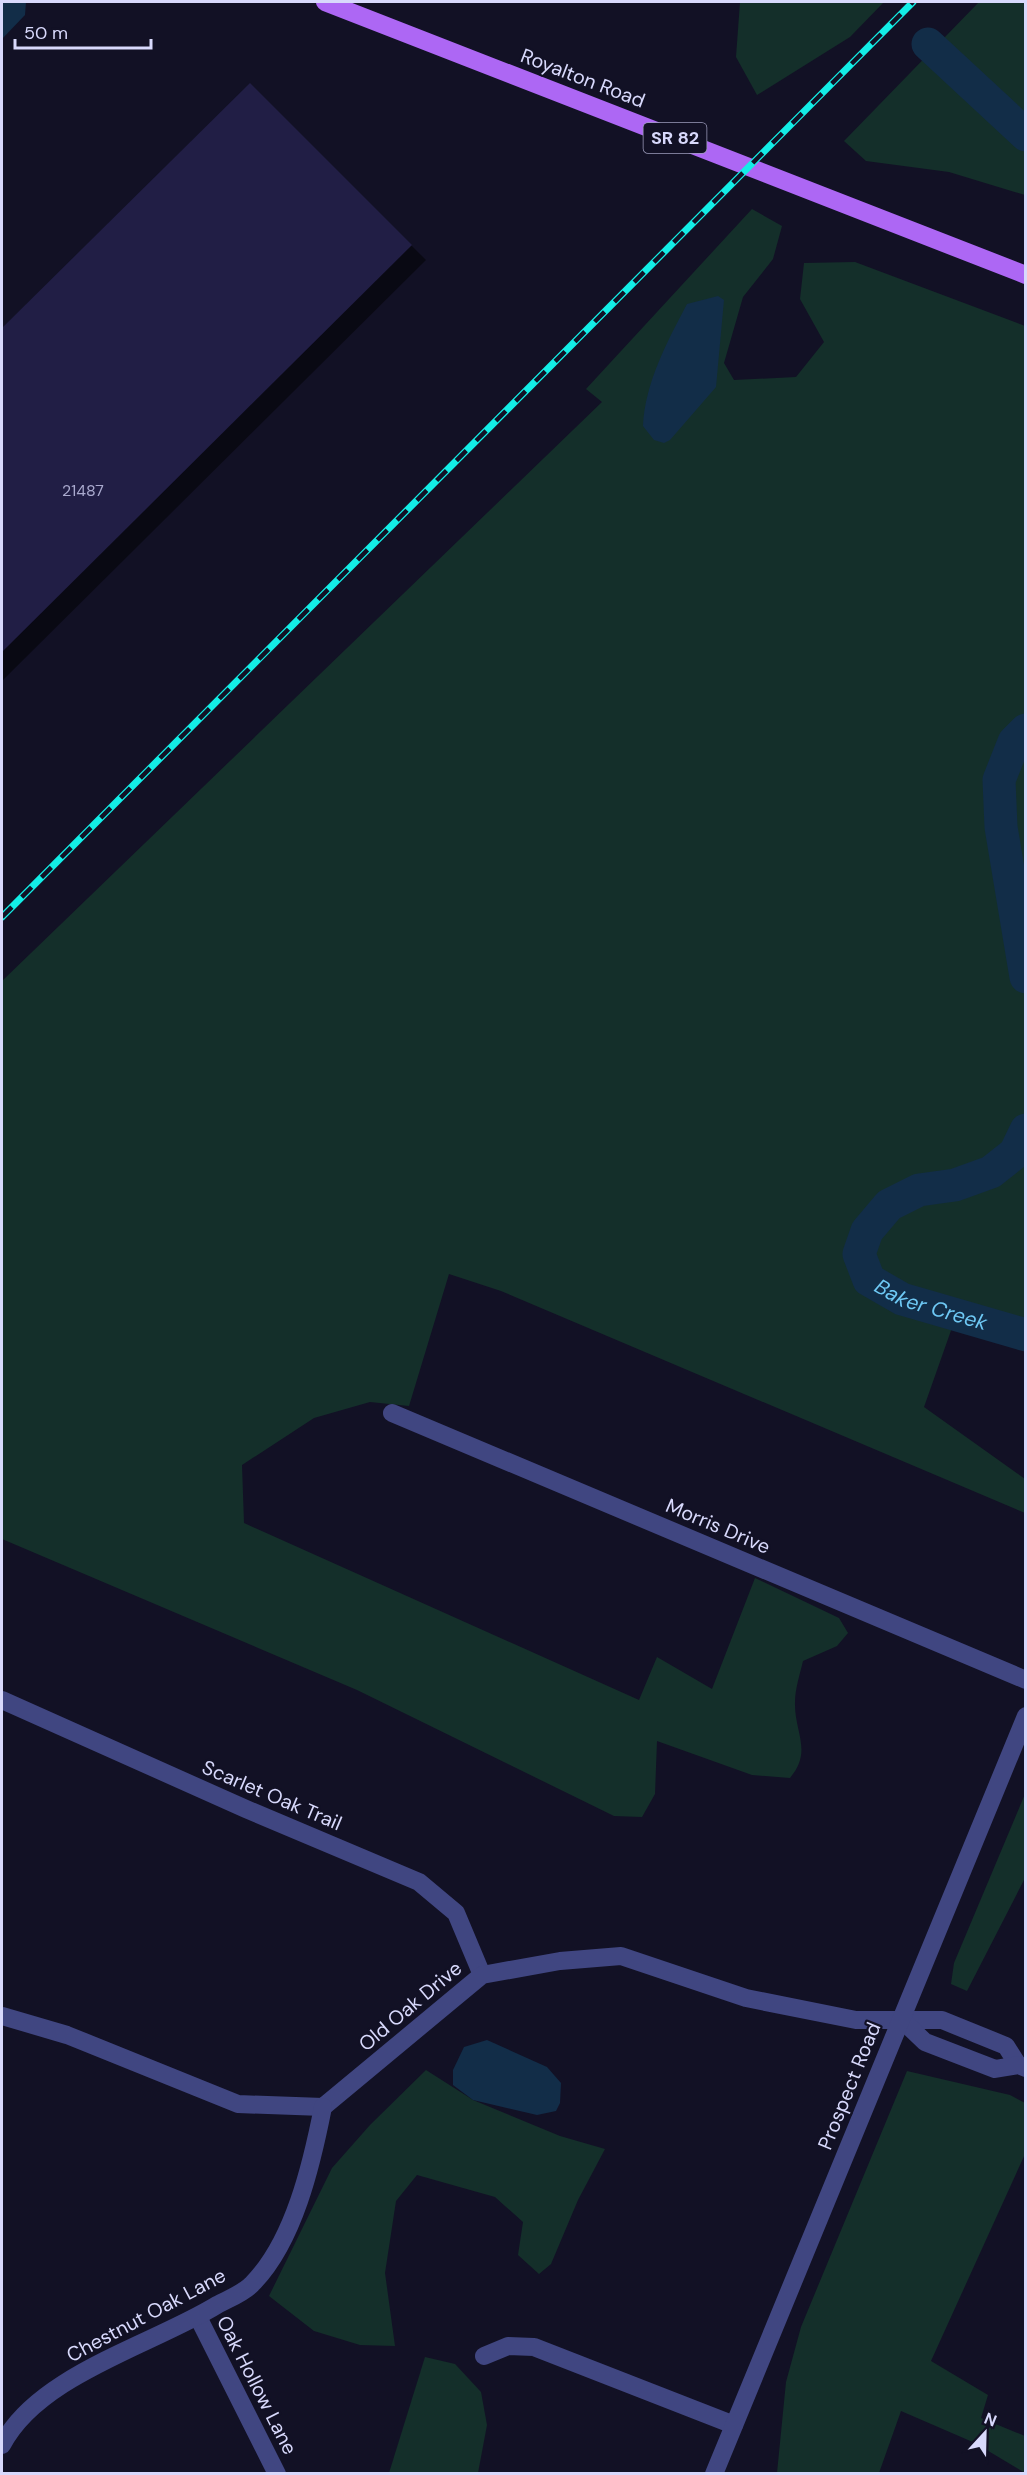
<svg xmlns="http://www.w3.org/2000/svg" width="1027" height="2475" font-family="'DM Sans',sans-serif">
	<rect width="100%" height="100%" fill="#121125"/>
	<g fill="#142f2a">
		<polygon points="740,2 884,2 850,37 757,95 736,57"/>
		<polygon points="979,2 1025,2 1025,195 949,172 866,161 844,141"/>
		<path d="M752 209 782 226 773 259 743 297 724 363 734 380 796 377 824 342 800 299 804 263 855 262 1025 326V1323L960 1305 924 1407 1025 1479V1513L501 1291 449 1274 409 1406 370 1402 314 1418 242 1465 244 1523 639 1700 657 1657 712 1689 755 1578 839 1618 848 1633 837 1646 803 1661C800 1674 795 1689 795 1702 794 1732 813 1751 790 1778L752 1775 657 1741 655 1794 642 1817 614 1816 357 1690 2 1539V981L602 402 586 389Z"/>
		<polygon points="1025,1794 1025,1878 967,1991 951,1984 954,1963"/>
		<polygon points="426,2070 473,2100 560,2136 605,2149 578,2200 551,2264 539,2274 518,2255 523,2222 495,2197 417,2175 396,2201 385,2273 395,2346 360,2345 314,2331 269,2296 332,2168 370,2125"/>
		<polygon points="907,2071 1010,2095 1025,2103 1025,2154 931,2361 988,2395 981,2418 1025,2436 1025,2473 975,2443 901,2411 879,2473 777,2473 786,2382 801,2327"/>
		<polygon points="425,2357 455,2364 481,2392 487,2425 478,2473 389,2473"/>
	</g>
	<g fill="#122d48">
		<polygon points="2,2 26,2 25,15 2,39"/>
		<path d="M718 296 724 300 716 387 670 440 664 443 654 440 643 426C645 383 667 342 687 304Z"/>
		<polygon points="487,2040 547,2067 561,2083 560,2103 556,2111 537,2115 473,2100 453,2085 453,2070 464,2047"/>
	</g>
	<polygon fill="#0007" points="250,85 426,260 2,681 2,330"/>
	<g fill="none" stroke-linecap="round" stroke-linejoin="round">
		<g stroke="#122d48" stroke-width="33">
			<polyline points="928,44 1026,135"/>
			<polyline points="1026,730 1014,742 999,780 1001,827 1026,977"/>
			<path id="s1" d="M1026 1130 1015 1153 991 1172 955 1185 919 1190 889 1205 867 1231 859 1254 869 1280 902 1299 1026 1335"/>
		</g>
	</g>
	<polygon fill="#211e45" points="250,83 412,245 2,652 2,328"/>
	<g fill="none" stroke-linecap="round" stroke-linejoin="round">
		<g stroke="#404681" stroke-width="18">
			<polyline points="392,1413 1026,1680"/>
			<polyline points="2,1700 246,1809 419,1882 456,1913 482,1975"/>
			<polyline points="2,2016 67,2035 238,2104 323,2107 482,1975 560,1961 621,1956 746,1998 856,2020 942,2020 1006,2046 1018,2065"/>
			<polyline points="901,2019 925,2042 995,2069 1018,2065 1026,2068"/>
			<polyline points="198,2317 277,2474"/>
			<polyline points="484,2356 508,2346 534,2347 734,2425"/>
			<path d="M2 2445C38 2375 152 2345 217 2305 228 2299 244 2293 252 2284 294 2242 312 2163 323 2107"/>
			<polyline points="714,2474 1026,1716"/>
		</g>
		<polyline stroke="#ad67f4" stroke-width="18" points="325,2 1026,275"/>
		<g stroke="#13ede6" stroke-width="7">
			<polyline id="rail" points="2,917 913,2"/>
		</g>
		<use href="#rail" stroke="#121125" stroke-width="4.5" stroke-dasharray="14" stroke-linecap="butt"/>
	</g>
	<g text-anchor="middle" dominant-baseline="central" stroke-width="4.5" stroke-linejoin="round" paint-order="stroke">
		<g font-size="16" fill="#aaaace">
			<text x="83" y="490">21487</text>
		</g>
		<rect fill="#121125" stroke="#9d9dbc" stroke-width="1.5" x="643.5" y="123" width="63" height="30" rx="4.5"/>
		<g font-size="18" font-weight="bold" fill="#d8d9fc">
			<text x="675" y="138">SR 82</text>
		</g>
		<g font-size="20" fill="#d8d9fc" stroke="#121125">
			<text transform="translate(583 78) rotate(21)">Royalton Road</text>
			<text transform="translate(718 1526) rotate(23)">Morris Drive</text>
			<text transform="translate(272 1795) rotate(23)">Scarlet Oak Trail</text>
			<text transform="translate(410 2006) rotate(-40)">Old Oak Drive</text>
			<text transform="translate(849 2086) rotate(-68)">Prospect Road</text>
			<text transform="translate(146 2315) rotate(-28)">Chestnut Oak Lane</text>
			<text transform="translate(257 2385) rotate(63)">Oak Hollow Lane</text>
		</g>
		<g font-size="21" font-style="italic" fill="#6ec8f4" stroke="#121125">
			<text stroke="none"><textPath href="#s1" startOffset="318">Baker Creek</textPath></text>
		</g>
	</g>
	<rect width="1027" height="2475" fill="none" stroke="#d8d9fc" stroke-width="6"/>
	<g transform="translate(985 2433) rotate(22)" stroke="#121125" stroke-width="4.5" paint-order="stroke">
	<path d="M0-4.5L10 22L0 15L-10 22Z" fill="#d8d9fc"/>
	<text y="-9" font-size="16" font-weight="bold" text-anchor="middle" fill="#d8d9fc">N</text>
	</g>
	<path d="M15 39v9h136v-9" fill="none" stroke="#d8d9fc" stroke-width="3"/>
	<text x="24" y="39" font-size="18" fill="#d8d9fc" stroke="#121125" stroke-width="4.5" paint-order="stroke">50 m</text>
</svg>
